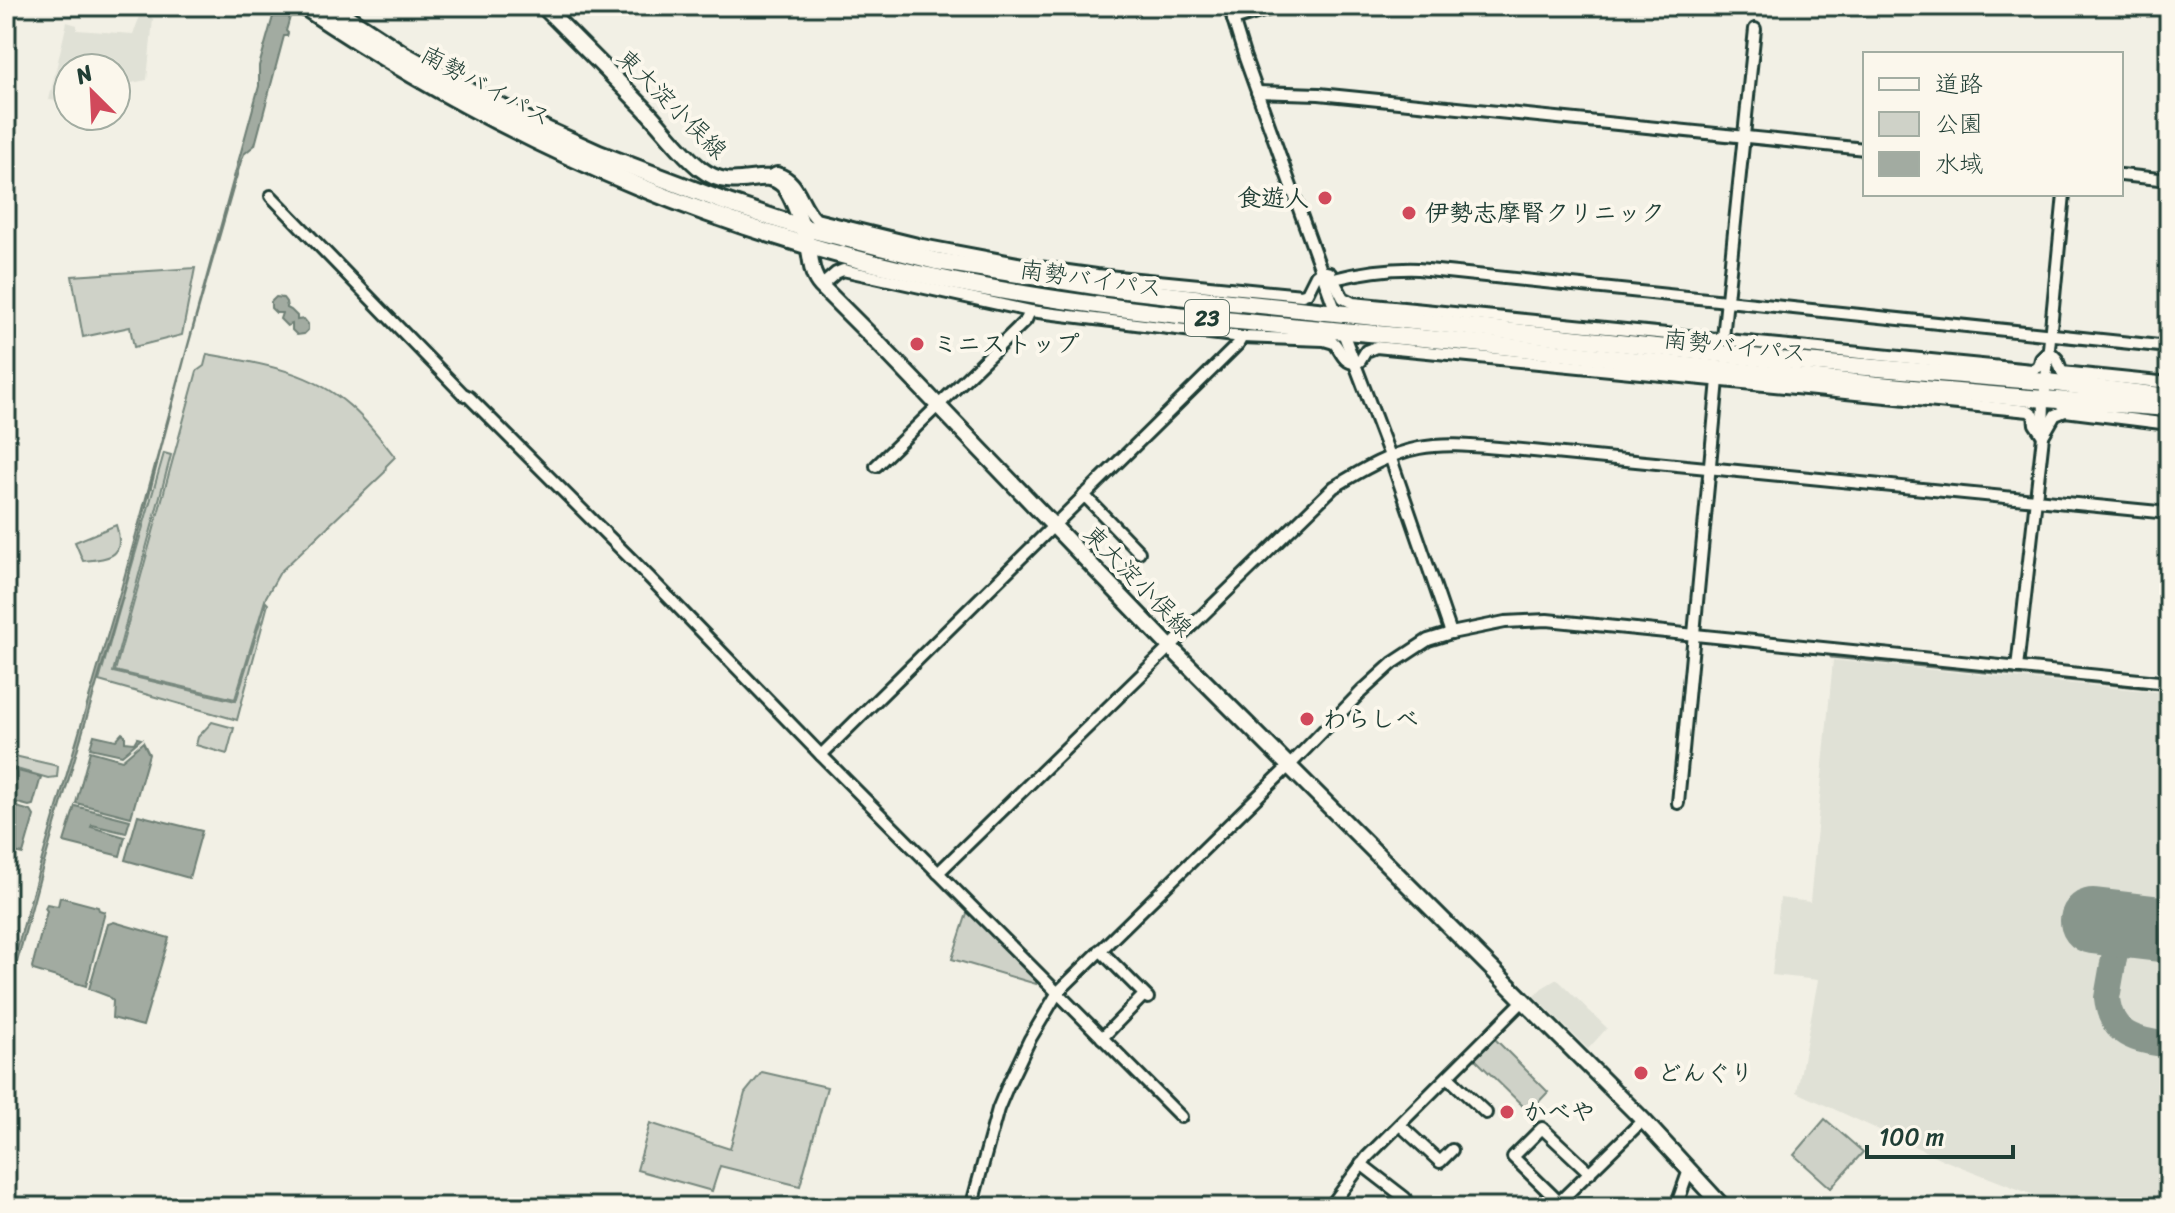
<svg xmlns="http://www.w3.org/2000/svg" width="2175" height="1213" font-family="Sriracha,'Klee One',sans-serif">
	<rect width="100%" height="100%" fill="#f2f0e5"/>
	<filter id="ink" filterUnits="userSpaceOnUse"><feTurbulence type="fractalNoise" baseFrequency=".0125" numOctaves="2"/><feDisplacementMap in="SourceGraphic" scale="16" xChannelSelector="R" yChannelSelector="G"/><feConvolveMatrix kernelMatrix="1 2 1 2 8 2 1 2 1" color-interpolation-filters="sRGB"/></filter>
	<g filter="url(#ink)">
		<g fill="#e0e1d6">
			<polygon points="144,6 153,6 149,15 153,19 147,80 116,86 116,68 68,68 68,110 63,112 59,101 49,100 67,22 77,25 77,30 133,34"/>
			<polygon points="1833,660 2169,693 2169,1207 2064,1207 1946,1161 1797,1092 1818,980 1772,975 1780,898 1810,902"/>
			<polygon points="1557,979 1607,1028 1588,1049 1534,996 1542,988"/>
		</g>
		<g fill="#cfd2c8" stroke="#77887e" stroke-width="2">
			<polygon points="195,268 182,335 134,347 130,327 83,337 72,276"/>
			<path d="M207 354C258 363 310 370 350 406 367 421 381 439 395 457L386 466 385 472 280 572 266 597 235 699 115 671 197 371 204 366Z"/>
			<polygon points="164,453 171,455 113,672 236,701 266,602 268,604 237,720 99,681"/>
			<path d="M116 525C126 557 111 558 83 561L75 542Z"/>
			<polygon points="212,722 234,728 227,754 196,745 198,737"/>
			<polygon points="6,754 58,766 57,777 48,778 6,766"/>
			<polygon points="968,910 1036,977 1036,984 952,959"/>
			<polygon points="1495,1039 1548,1092 1529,1112 1475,1059"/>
			<polygon points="762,1072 827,1087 800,1186 720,1166 712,1191 637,1170 650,1123 730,1149 745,1093"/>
			<polygon points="1825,1119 1863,1152 1831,1188 1794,1155"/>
		</g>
		<g fill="#a2aba1" stroke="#6e7f75" stroke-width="2">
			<polygon points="276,6 293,6 286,31 288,33 287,36 284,36 255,145 244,154 241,161 186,353 124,591 42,870 6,1003 6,989 39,869 121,589 259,86 259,66"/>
			<polygon points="276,297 283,298 286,302 287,308 291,310 297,316 297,320 304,319 308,324 308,330 304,334 297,335 292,330 292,324 287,326 280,319 282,313 276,313 271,308 271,302"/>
			<polygon points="122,733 125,735 125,742 134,743 137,738 141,739 122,755 90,748 94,735 116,740"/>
			<polygon points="143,742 149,754 131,817 76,803 90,751 122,760"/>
			<polygon points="6,768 41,777 33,805 29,806 6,800"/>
			<polygon points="6,804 31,811 34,816 23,854 6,850"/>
			<polygon points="75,806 130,820 126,833 92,825 91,827 125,837 120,856 64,842"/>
			<polygon points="138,815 202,831 189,878 125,860"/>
			<polygon points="60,897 98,907 99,910 105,912 86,986 33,970 32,967 47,911 45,908 47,904 58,906"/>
			<polygon points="114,922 169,938 143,1026 112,1018 113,1001 108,996 89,989 108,924"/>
		</g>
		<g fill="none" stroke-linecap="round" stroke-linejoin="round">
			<polyline stroke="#6e7f75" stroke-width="3" points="1831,657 2169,690"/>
			<path stroke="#88968c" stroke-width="26" d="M2120 924 2107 998C2111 1037 2137 1040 2169 1045"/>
			<polyline stroke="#88968c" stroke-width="66" points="2093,921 2169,930"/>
			<g stroke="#1f3d34" stroke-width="16">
				<g id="minor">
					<polyline points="1229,6 1245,58 1337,315"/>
					<polyline points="1233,20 1280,6"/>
					<polyline points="1257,92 1319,94 1865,149"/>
					<polyline points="2121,175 2169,180"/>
					<path d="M767 177 777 173C801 180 800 204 816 219L922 245 1039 267 1097 275 1302 295 1307 293 1316 275 1321 271 1330 273 1343 298 1353 303 2032 370 2039 367 2041 359 2049 351"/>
					<polyline points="271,196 463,394 469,397 649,577 821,755 1181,1117"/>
					<path d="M1334 279C1363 272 1389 268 1418 269L2169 347"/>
					<path d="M821 286 836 273 843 270 1030 311 1242 337 1324 340 1334 343C1341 350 1343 363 1355 363"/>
					<polyline points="1342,330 1390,456 1451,633"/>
					<polyline points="1723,338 1755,29"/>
					<polyline points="2049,351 2057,359 2062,372 2169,383"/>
					<polyline points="1355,363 1360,361 1366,351 1376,347 2029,411 2034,415 2035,424 2043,436"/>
					<polyline points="2044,434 2055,415 2065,411 2169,424"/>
					<polyline points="876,466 1026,320 1030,311"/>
					<polyline points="1084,495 1139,552"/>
					<polyline points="2017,668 2043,436 2044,400 2064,194"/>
					<polyline points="821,755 1238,344 1242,337"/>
					<polyline points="1678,803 1718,380"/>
					<path d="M938 873 1334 487C1361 471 1388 454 1419 448 1449 442 1481 447 1512 449L2169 513"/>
					<polyline points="1100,950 1148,998"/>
					<polyline points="1102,1038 1144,995"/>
					<polyline points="1448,1077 1486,1113"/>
					<polyline points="1400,1125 1440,1162 1452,1150"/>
					<polyline points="1361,1164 1405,1198"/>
					<polyline points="1559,1202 1513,1157 1542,1128 1590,1173"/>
					<polyline points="972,1204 998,1109 1008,1085 1030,1039 1058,992 1290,765 1361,692 1393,663 1428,640 1451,633 1505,622 1547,620 2169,683"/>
					<polyline points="1555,1206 1643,1120"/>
					<polyline points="1330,1207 1367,1157 1524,1000"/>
					<polyline points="1676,1207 1689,1170"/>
				</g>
			</g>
			<g stroke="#1f3d34" stroke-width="20">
				<path id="major" d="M543 6C575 38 607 70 638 102 659 122 679 152 701 169 734 195 762 166 782 184 793 194 804 231 808 246 812 260 810 274 821 286L881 346 1169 646 1643 1120 1723 1207"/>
			</g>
			<g stroke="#1f3d34" stroke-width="22">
				<g id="highway">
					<path d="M304 6C518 150 746 246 1000 290 1156 318 1315 327 1473 343 1705 368 1936 393 2169 408"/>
					<polyline points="329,6 404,55 467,90 546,130 599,154 728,203 801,227 936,261 1108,288 1212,300 1781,360 2047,382 2169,397"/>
				</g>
			</g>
			<use href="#minor" stroke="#fbf7ec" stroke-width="10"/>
			<use href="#major" stroke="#fbf7ec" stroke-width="14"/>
			<use href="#highway" stroke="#fbf7ec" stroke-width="16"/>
		</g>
	</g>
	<g fill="#d1495b" stroke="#fbf7ec" stroke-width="3">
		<circle cx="1325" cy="198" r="8"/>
		<circle cx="1409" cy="213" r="8"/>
		<circle cx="917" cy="344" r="8"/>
		<circle cx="1307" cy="719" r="8"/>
		<circle cx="1641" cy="1073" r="8"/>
		<circle cx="1507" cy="1112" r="8"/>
	</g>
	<g text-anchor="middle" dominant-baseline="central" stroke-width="8" stroke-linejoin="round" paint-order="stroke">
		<rect fill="#fbf7ec" stroke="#61756b" stroke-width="2" x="1185" y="300" width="44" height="36" rx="6"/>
		<g font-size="22" font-weight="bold" fill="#1f3d34">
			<text x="1207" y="318">23</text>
		</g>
		<g font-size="24" fill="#1f3d34" stroke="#fbf7ec">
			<text transform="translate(486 86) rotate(28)">南勢バイパス</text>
			<text transform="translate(672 104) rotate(45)">東大淀小俣線</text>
			<text transform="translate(1091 279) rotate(8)">南勢バイパス</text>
			<text transform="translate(1735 346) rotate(6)">南勢バイパス</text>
			<text transform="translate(1138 581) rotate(46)">東大淀小俣線</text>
		</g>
		<g font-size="24" font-weight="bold" fill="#1f3d34" stroke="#fbf7ec" text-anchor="start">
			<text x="1309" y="198" text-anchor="end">食遊人</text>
			<text x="1425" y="213">伊勢志摩腎クリニック</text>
			<text x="933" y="344">ミニストップ</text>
			<text x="1323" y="719">わらしべ</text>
			<text x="1657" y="1073">どんぐり</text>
			<text x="1523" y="1112">かべや</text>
		</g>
	</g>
	<rect width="2175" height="1213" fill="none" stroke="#fbf7ec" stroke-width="32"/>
	<rect x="16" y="16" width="2143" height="1181" fill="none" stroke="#1f3d34" stroke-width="3" filter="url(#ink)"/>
	<rect x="1863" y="52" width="260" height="144" fill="#fbf7ec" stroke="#a3ada2" stroke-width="2"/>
	<rect x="1879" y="78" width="40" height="12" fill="#fbf7ec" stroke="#a3ada2" stroke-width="2"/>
	<text x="1935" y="92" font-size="24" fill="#1f3d34">道路</text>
	<rect x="1879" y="112" width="40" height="24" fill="#cfd2c8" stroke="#a3ada2" stroke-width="2"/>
	<text x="1935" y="132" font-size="24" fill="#1f3d34">公園</text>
	<rect x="1879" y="152" width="40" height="24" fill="#a2aba1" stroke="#a3ada2" stroke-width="2"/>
	<text x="1935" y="172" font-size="24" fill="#1f3d34">水域</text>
	<g transform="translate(92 92) rotate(336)"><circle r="38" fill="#fbf7ec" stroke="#a3ada2" stroke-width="2"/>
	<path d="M0-6L14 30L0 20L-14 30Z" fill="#d1495b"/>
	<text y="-12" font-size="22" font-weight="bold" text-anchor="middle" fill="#1f3d34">N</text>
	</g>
	<path d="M1867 1145v12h146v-12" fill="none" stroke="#1f3d34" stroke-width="4"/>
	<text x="1879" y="1145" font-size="24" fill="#1f3d34" stroke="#fbf7ec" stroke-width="6" paint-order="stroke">100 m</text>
</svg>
